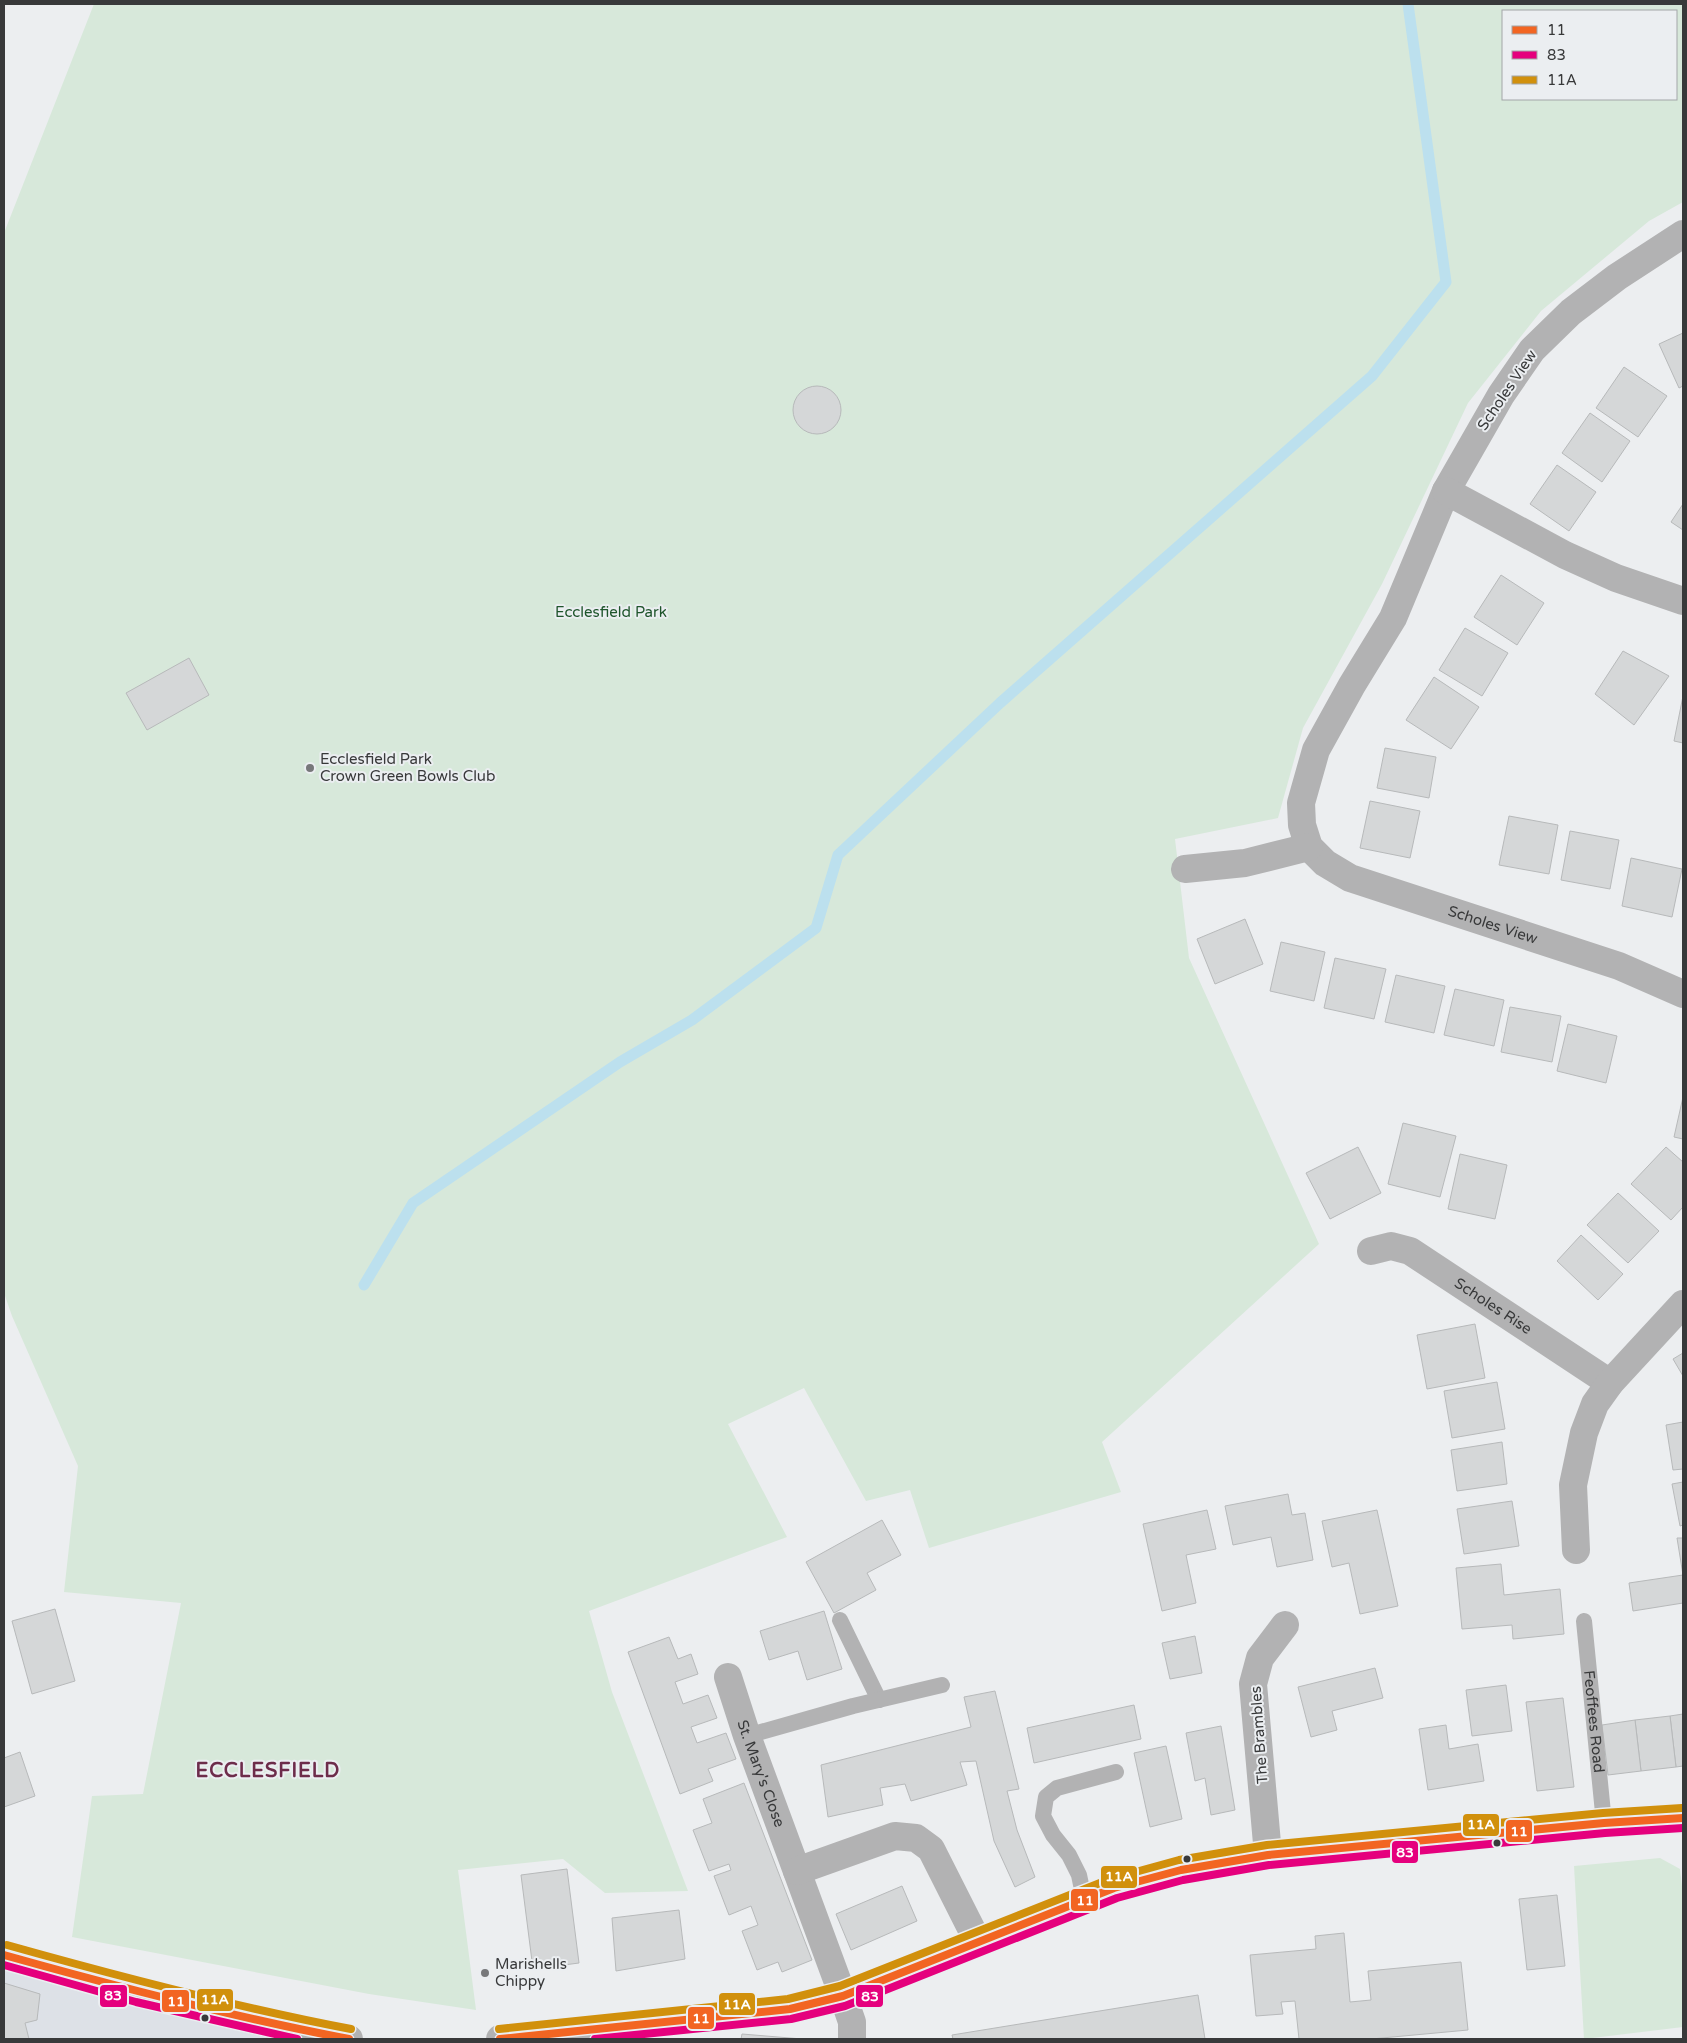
<svg xmlns="http://www.w3.org/2000/svg" width="1687" height="2043" font-family="'Varela Round',sans-serif">
	<rect width="100%" height="100%" fill="#eceef0"/>
	<polygon fill="#dde1e7" points="4,1955 275,2025 273,2039 4,2039"/>
	<g fill="#d7e8da" fill-rule="evenodd">
		<path d="M94 4H1683V202L1649 221 1541 311 1468 403 1382 584 1303 728 1278 818 1175 839 1189 958 1319 1244 1102 1442 1121 1492 929 1548 910 1490 866 1501 804 1388 728 1424 787 1537 589 1611 612 1692 688 1891 605 1893 563 1859 458 1870 476 2010 369 1994 72 1937 92 1796 143 1794 181 1603 64 1592 78 1466 12 1316 4 1293V233ZM1503 11H1676V99H1503Z"/>
		<polygon points="1660,1858 1680,1869 1683,1895 1683,2027 1584,2039 1574,1866"/>
	</g>
	<g fill="none" stroke-linecap="round" stroke-linejoin="round">
		<polyline stroke="#bce0ee" stroke-width="11" points="364,1285 413,1203 620,1062 692,1020 816,928 838,855 1000,703 1372,376 1446,282 1408,4"/>
	</g>
	<g fill="#d5d7d8" stroke="#b7b9ba">
		<polygon points="1683,333 1683,386 1679,388 1659,344"/>
		<polygon points="1624,367 1667,396 1638,437 1596,408"/>
		<circle cx="817" cy="410" r="24"/>
		<polygon points="1590,413 1630,441 1602,482 1562,453"/>
		<polygon points="1557,465 1596,492 1569,531 1530,504"/>
		<polygon points="1683,504 1683,530 1671,522"/>
		<polygon points="1501,575 1544,603 1517,645 1474,617"/>
		<polygon points="1465,628 1508,653 1482,696 1439,670"/>
		<polygon points="1623,651 1669,676 1634,725 1595,694"/>
		<polygon points="189,658 209,695 147,730 126,693"/>
		<polygon points="1434,677 1479,707 1451,749 1406,720"/>
		<polygon points="1683,696 1683,743 1674,741"/>
		<polygon points="1385,748 1436,757 1429,798 1377,788"/>
		<polygon points="1370,801 1420,811 1410,858 1360,848"/>
		<polygon points="1509,816 1558,825 1549,874 1499,865"/>
		<polygon points="1570,831 1619,840 1610,889 1561,880"/>
		<polygon points="1631,858 1682,869 1672,917 1622,906"/>
		<polygon points="1245,919 1263,964 1215,984 1197,939"/>
		<polygon points="1281,942 1325,952 1314,1001 1270,991"/>
		<polygon points="1335,958 1386,969 1374,1019 1324,1008"/>
		<polygon points="1396,975 1445,986 1434,1033 1385,1022"/>
		<polygon points="1455,989 1504,1000 1494,1046 1444,1035"/>
		<polygon points="1510,1007 1561,1016 1552,1062 1501,1052"/>
		<polygon points="1568,1024 1617,1036 1606,1083 1557,1071"/>
		<polygon points="1683,1097 1683,1139 1674,1137"/>
		<polygon points="1403,1123 1456,1136 1440,1197 1388,1184"/>
		<polygon points="1358,1147 1381,1193 1330,1219 1306,1173"/>
		<polygon points="1666,1147 1683,1162 1683,1207 1671,1220 1631,1184"/>
		<polygon points="1460,1154 1507,1165 1495,1219 1448,1209"/>
		<polygon points="1618,1193 1659,1231 1628,1263 1587,1225"/>
		<polygon points="1581,1235 1623,1274 1598,1300 1557,1261"/>
		<polygon points="1475,1324 1485,1378 1427,1389 1417,1335"/>
		<polygon points="1683,1353 1683,1376 1673,1359"/>
		<polygon points="1497,1382 1505,1429 1452,1438 1444,1391"/>
		<polygon points="1683,1422 1683,1469 1673,1470 1666,1425"/>
		<polygon points="1502,1442 1507,1484 1457,1491 1451,1450"/>
		<polygon points="1683,1482 1683,1525 1680,1526 1672,1484"/>
		<polygon points="1288,1494 1292,1515 1305,1513 1313,1560 1277,1567 1271,1537 1233,1545 1225,1506"/>
		<polygon points="1512,1501 1519,1546 1464,1554 1457,1509"/>
		<polygon points="1207,1510 1216,1549 1186,1555 1196,1603 1162,1611 1143,1524"/>
		<polygon points="1377,1510 1398,1606 1360,1614 1349,1563 1332,1567 1322,1521"/>
		<polygon points="882,1520 901,1555 867,1573 876,1590 834,1613 806,1562"/>
		<polygon points="1677,1538 1683,1538 1683,1603 1633,1611 1629,1583 1683,1575"/>
		<polygon points="1501,1564 1504,1595 1560,1589 1564,1634 1513,1639 1512,1625 1462,1629 1456,1568"/>
		<polygon points="55,1609 75,1681 32,1694 12,1621"/>
		<polygon points="824,1611 842,1669 807,1680 798,1651 769,1660 760,1631"/>
		<polygon points="1195,1636 1202,1673 1170,1679 1162,1643"/>
		<polygon points="669,1637 678,1659 691,1654 698,1674 675,1682 683,1704 708,1695 717,1718 691,1727 697,1743 726,1733 736,1759 708,1769 713,1781 680,1794 628,1652"/>
		<polygon points="1375,1668 1383,1698 1332,1711 1337,1730 1311,1737 1298,1687"/>
		<polygon points="1506,1685 1512,1731 1472,1736 1466,1690"/>
		<polygon points="995,1691 1019,1789 1007,1791 1017,1830 1035,1877 1015,1887 994,1841 976,1761 960,1762 967,1785 911,1801 905,1784 880,1788 883,1805 828,1817 821,1765 971,1727 964,1697"/>
		<polygon points="1563,1698 1574,1787 1537,1791 1526,1702"/>
		<polygon points="1134,1705 1141,1739 1034,1763 1027,1728"/>
		<polygon points="1683,1714 1683,1766 1676,1767 1670,1716"/>
		<polygon points="1670,1716 1676,1767 1641,1771 1635,1720"/>
		<polygon points="1635,1720 1641,1771 1608,1775 1602,1725"/>
		<polygon points="1446,1725 1449,1749 1478,1744 1484,1781 1428,1790 1419,1729"/>
		<polygon points="1221,1726 1235,1810 1211,1815 1205,1778 1195,1781 1186,1733"/>
		<polygon points="1166,1746 1182,1819 1150,1827 1134,1753"/>
		<polygon points="20,1752 35,1796 4,1807 4,1758"/>
		<polygon points="744,1783 812,1960 782,1972 778,1962 757,1970 742,1931 758,1925 751,1906 729,1915 714,1876 731,1870 729,1864 709,1871 693,1830 712,1823 703,1799"/>
		<polygon points="567,1869 579,1963 533,1969 521,1875"/>
		<polygon points="902,1886 917,1921 851,1950 836,1914"/>
		<polygon points="1557,1895 1565,1966 1527,1970 1519,1899"/>
		<polygon points="679,1910 685,1959 616,1971 612,1918"/>
		<polygon points="1344,1933 1350,2002 1371,2000 1368,1971 1461,1962 1468,2030 1371,2039 1299,2039 1295,2001 1281,2002 1283,2014 1256,2016 1250,1955 1316,1949 1315,1936"/>
		<polygon points="4,1983 40,1994 37,2020 25,2023 29,2039 4,2039"/>
		<polygon points="1198,1995 1205,2039 953,2039 952,2035"/>
		<polygon points="742,2034 802,2039 741,2039"/>
	</g>
	<g fill="none" stroke-linecap="round" stroke-linejoin="round">
		<g stroke="#b2b2b3" stroke-width="16">
			<polyline points="840,1620 879,1700"/>
			<path id="s1" d="M1584 1621 1604 1823"/>
			<polyline points="747,1736 853,1706 942,1685"/>
			<polyline points="1084,1899 1079,1875 1069,1855 1053,1835 1043,1816 1046,1797 1057,1788 1116,1772"/>
		</g>
		<g stroke="#b2b2b3" stroke-width="28">
			<path id="s2" d="M1683 234 1617 277 1571 312 1532 350 1501 395 1446 491 1393 618 1352 685 1316 750 1301 803 1302 825 1309 847 1325 863 1350 878 1619 966 1683 994"/>
			<polyline points="1446,491 1565,555 1616,578 1683,601"/>
			<polyline points="1185,869 1245,863 1309,847"/>
			<path id="s3" d="M1371 1251 1391 1246 1410 1251 1610 1383"/>
			<polyline points="1576,1550 1573,1485 1584,1433 1595,1404 1610,1383 1683,1304"/>
			<path id="s4" d="M728 1677 747 1736 843 1996 852 2022V2039"/>
			<polyline points="1268,1855 1253,1684 1260,1658 1285,1625"/>
			<polyline points="797,1871 895,1836 916,1838 931,1849 978,1942"/>
		</g>
		<g stroke="#b2b2b3" stroke-width="28">
			<polyline points="4,1955 138,1992 275,2025 349,2039"/>
			<polyline points="500,2039 790,2009 843,1996 1114,1888 1181,1870 1268,1855 1415,1842 1604,1823 1683,1818"/>
		</g>
		<g stroke="#ebeef1" stroke-width="11">
			<g id="bus-1">
				<path d="M4 1955C118 1987 232 2017 349 2039"/>
				<polyline points="500,2039 790,2009 843,1996 1114,1888 1181,1870 1268,1855 1604,1823 1683,1818"/>
			</g>
		</g>
		<g stroke="#ebeef1" stroke-width="11">
			<g id="bus-2">
				<polyline points="4,1965 136,2002 297,2039"/>
				<polyline points="595,2039 791,2019 845,2006 1117,1898 1183,1880 1269,1865 1605,1833 1683,1828"/>
			</g>
		</g>
		<g stroke="#ebeef1" stroke-width="11">
			<g id="bus-3">
				<path d="M7 1945C121 1977 235 2007 351 2029"/>
				<polyline points="499,2029 788,1999 840,1986 1110,1879 1179,1860 1267,1845 1603,1813 1682,1808"/>
			</g>
		</g>
		<use href="#bus-1" stroke="#f26522" stroke-width="8"/>
		<use href="#bus-2" stroke="#e5007d" stroke-width="8"/>
		<use href="#bus-3" stroke="#d1900c" stroke-width="8"/>
	</g>
	<g fill="#77787a" stroke="#ebeef1" stroke-width="2">
		<circle cx="310" cy="768" r="5"/>
		<circle cx="485" cy="1973" r="5"/>
	</g>
	<g fill="#38393a" stroke="#ebeef1" stroke-width="2">
		<circle cx="1497" cy="1843" r="4.5"/>
		<circle cx="1187" cy="1859" r="4.5"/>
		<circle cx="205" cy="2018" r="4.5"/>
	</g>
	<g text-anchor="middle" dominant-baseline="central" stroke-width="4" stroke-linejoin="round" paint-order="stroke">
		<g font-size="15" fill="#38393a" stroke="#ebeef1">
			<text transform="translate(1507 390) rotate(-56)">Scholes View</text>
			<text stroke="none"><textPath href="#s2" startOffset="949">Scholes View</textPath></text>
			<text stroke="none"><textPath href="#s3" startOffset="140">Scholes Rise</textPath></text>
			<text stroke="none"><textPath href="#s1" startOffset="101">Feoffees Road</textPath></text>
			<text transform="translate(1259 1735) rotate(-94)">The Brambles</text>
			<text stroke="none"><textPath href="#s4" startOffset="102">St. Mary's Close</textPath></text>
		</g>
		<g font-size="15" fill="#1f552c" stroke="#ebeef1">
			<text x="611" y="612">Ecclesfield Park</text>
		</g>
		<g font-size="15" fill="#38393a" stroke="#ebeef1" text-anchor="start">
			<text x="320" y="759">Ecclesfield Park<tspan x="320" dy="17">Crown Green Bowls Club</tspan></text>
			<text x="495" y="1964">Marishells<tspan x="495" dy="17">Chippy</tspan></text>
		</g>
		<g font-size="20" font-weight="bold" letter-spacing="1" fill="#6d2c4b" stroke="#ebeef1">
			<text x="268" y="1771">ECCLESFIELD</text>
		</g>
	</g>
	<g stroke="#ebeef1" stroke-width="2">
		<rect x="1462" y="1813" width="38" height="24" rx="5" fill="#d1900c"/>
		<rect x="1505" y="1819" width="28" height="24" rx="5" fill="#f26522"/>
		<rect x="1391" y="1840" width="28" height="24" rx="5" fill="#e5007d"/>
		<rect x="1100" y="1865" width="38" height="24" rx="5" fill="#d1900c"/>
		<rect x="1070" y="1888" width="29" height="24" rx="5" fill="#f26522"/>
		<rect x="99" y="1984" width="29" height="24" rx="5" fill="#e5007d"/>
		<rect x="855" y="1984" width="29" height="24" rx="5" fill="#e5007d"/>
		<rect x="196" y="1988" width="38" height="24" rx="5" fill="#d1900c"/>
		<rect x="161" y="1989" width="29" height="24" rx="5" fill="#f26522"/>
		<rect x="718" y="1992" width="38" height="24" rx="5" fill="#d1900c"/>
		<rect x="687" y="2006" width="28" height="24" rx="5" fill="#f26522"/>
	</g>
	<g font-size="14" text-anchor="middle" font-weight="bold" fill="#fff">
		<text x="1481" y="1829">11A</text>
		<text x="1519" y="1836">11</text>
		<text x="1405" y="1857">83</text>
		<text x="1119" y="1881">11A</text>
		<text x="1085" y="1905">11</text>
		<text x="113" y="2000">83</text>
		<text x="870" y="2001">83</text>
		<text x="215" y="2004">11A</text>
		<text x="176" y="2006">11</text>
		<text x="737" y="2009">11A</text>
		<text x="701" y="2023">11</text>
	</g>
	<rect width="1687" height="2043" fill="none" stroke="#38393a" stroke-width="10"/>
	<rect x="1502" y="10" width="175" height="90" fill="#ebeef1" stroke="#a3a6a8"/>
	<rect x="1512" y="26" width="25" height="8" fill="#f26522" stroke="#a3a6a8"/>
	<text x="1547" y="35" font-size="15" fill="#38393a">11</text>
	<rect x="1512" y="51" width="25" height="8" fill="#e5007d" stroke="#a3a6a8"/>
	<text x="1547" y="60" font-size="15" fill="#38393a">83</text>
	<rect x="1512" y="76" width="25" height="8" fill="#d1900c" stroke="#a3a6a8"/>
	<text x="1547" y="85" font-size="15" fill="#38393a">11A</text>
</svg>
